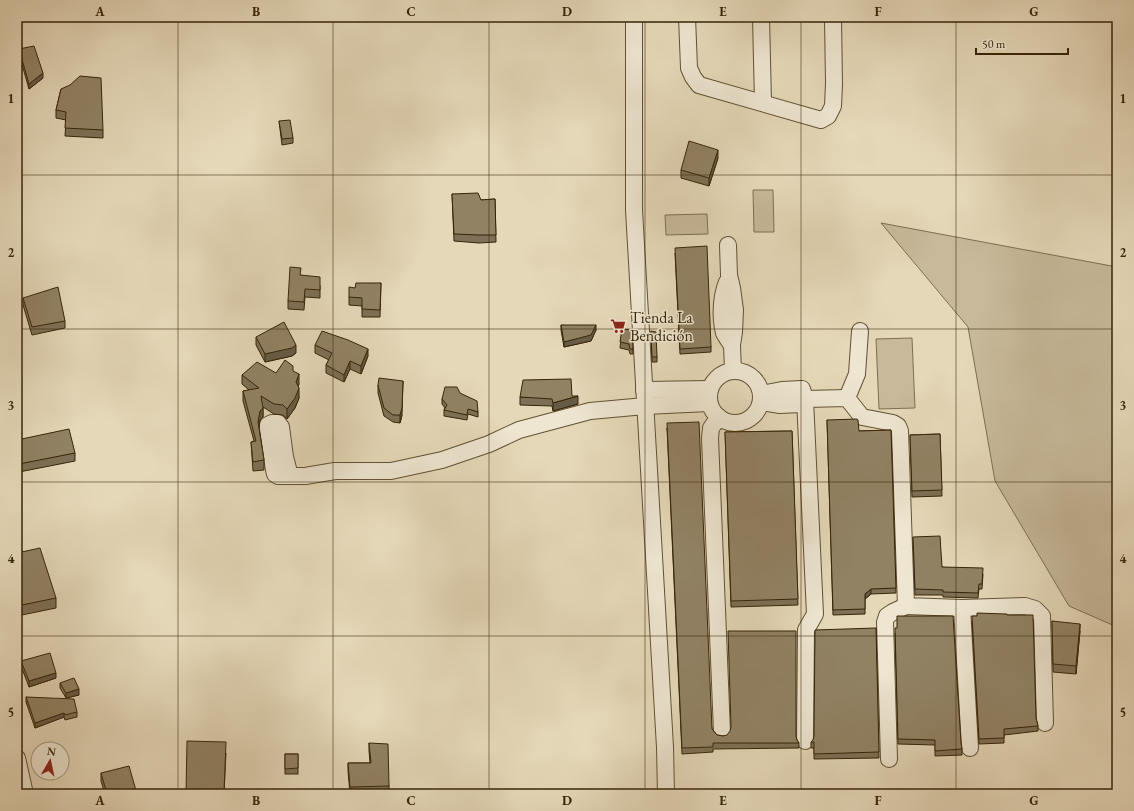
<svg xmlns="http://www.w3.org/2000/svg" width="1134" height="811" font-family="'EB Garamond',serif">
	<rect width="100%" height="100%" fill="#e5d8b8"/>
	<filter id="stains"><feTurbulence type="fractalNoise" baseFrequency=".005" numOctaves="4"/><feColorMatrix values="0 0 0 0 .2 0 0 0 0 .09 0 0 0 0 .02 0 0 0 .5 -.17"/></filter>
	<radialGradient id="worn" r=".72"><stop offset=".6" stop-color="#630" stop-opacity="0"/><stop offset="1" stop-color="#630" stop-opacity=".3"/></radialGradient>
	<g fill="#c7b99a" stroke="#7f6e51">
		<polygon points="753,190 773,190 774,232 754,232"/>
		<polygon points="707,214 708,234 666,235 665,215"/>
		<polygon points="881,223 1117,267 1117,627 1069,606 995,481 968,327"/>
		<polygon points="912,338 915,408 879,409 876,339"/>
	</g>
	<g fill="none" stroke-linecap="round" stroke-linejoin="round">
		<g stroke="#625134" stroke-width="18">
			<g id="minor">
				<polyline points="634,17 634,210 665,747 666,794"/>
				<polyline points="687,17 689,68 693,77 699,85 821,120 828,116 833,106 834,84 833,17"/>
				<polyline points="761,17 763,103"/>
				<polyline points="728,245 729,275 732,288 735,310 734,332 732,345 733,371"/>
				<path d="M727 282C721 297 720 317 724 333 726 337 729 341 731 344"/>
				<circle cx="735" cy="397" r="26"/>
				<polyline points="644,390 709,389"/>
				<polyline points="761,394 782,390 802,389 805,399 815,614 806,630 805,741"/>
				<polyline points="847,398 857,374 860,331"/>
				<polyline points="805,399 847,398 862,417 893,423 898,426 900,431 906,606 962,608 1025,606 1035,609 1042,616 1045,723"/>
				<polyline points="761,402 780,405 802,404 805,399"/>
				<polyline points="719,417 711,428 710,438 722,732"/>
				<polyline points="290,476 285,457 281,427 278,423 272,423 268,425 268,432 274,470 275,474 278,476 305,476 335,471 391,471 442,460 489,444 519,430 590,411 645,406 709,403"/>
				<polyline points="962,608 970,748"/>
				<polyline points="17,758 25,794"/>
				<polyline points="889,759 885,622 887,616 893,612 906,606"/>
			</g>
		</g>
		<use href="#minor" stroke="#eee6d1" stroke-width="16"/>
	</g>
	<g fill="#7d7056" stroke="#372408">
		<polygon points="19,49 43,78 29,89 19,54"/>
		<polygon points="61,89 103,130 103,138 65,136 66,120 56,118 56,110"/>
		<polygon points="279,121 293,138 293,143 282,145"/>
		<polygon points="718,158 709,186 681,178 681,170"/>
		<polygon points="452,194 481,200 495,199 496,242 479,243 454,241"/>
		<polygon points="675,253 711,347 711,352 680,354"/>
		<polygon points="301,275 320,285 320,298 305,297 304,310 288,309 288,301"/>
		<polygon points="381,283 380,317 362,317 362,306 349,305 349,297 355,288"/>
		<polygon points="23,298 65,321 65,328 32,335 23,305"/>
		<polygon points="561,325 596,330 591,341 564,347 561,330"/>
		<polygon points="622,329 633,349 633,354 630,354 629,350 620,348"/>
		<polygon points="651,331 657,357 657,362 652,362"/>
		<polygon points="256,337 296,353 292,356 265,362 256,345"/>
		<polygon points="315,345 368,356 361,374 350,369 344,382 326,373 326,365 329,360 315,353"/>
		<polygon points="293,371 299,384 298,386 299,398 295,408 287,419 283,415 274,414 263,407 263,417 260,420 259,426 264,460 264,470 253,471 251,442 254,441 243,401 243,391 249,390 242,384 242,375 276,373"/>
		<polygon points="378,385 402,415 400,423 393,422 384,416 378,393"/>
		<polygon points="572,396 578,404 553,411 552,406 520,405 520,397"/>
		<polygon points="442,399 478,412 478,417 468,414 467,420 444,416 444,410 445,408 442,404"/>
		<polygon points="827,420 859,431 891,430 896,593 871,594 865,599 865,614 833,615"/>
		<polygon points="667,428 712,729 717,735 723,736 796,736 797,740 799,743 799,748 713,749 713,752 682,754"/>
		<polygon points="792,431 798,605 731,607 725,432"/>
		<polygon points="940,434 942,496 912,497 910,435"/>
		<polygon points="17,440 75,453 75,461 19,472 17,463"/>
		<polygon points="913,537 942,567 983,574 982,589 979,589 978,598 943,597 943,595 915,595"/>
		<polygon points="17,553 56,598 56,608 17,616"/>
		<polygon points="972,621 1036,718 1038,726 1038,731 1004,735 1004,743 979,744"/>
		<polygon points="1052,621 1080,631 1076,674 1053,672"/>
		<polygon points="876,628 879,758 814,759 814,748 811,748 811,742 813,740"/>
		<polygon points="895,633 961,743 962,749 962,755 935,756 935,745 898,744"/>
		<polygon points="21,661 56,678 29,687 21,666"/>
		<polygon points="60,683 79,695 66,698 60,688"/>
		<polygon points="26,697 77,712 77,717 65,720 64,717 35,728 26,702"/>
		<polygon points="369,743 389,786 389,794 350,794 348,771 348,763 370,763 369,751"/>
		<polygon points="226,753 224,794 186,794"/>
		<rect x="285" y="754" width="13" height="20"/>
		<polygon points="101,773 137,794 105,794 101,781"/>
	</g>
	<g fill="#665b46" stroke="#372408">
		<polygon points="43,73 43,78 29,89 29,84"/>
		<polygon points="718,150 718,158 709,186 709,178"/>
		<polygon points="596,325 596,330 591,341 564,347 564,342"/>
		<polygon points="296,345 296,353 292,356 265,362 265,354"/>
		<polygon points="368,349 368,356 361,374 361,366"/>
		<polygon points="350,361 350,369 344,382 344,375"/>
		<polygon points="299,374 299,384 296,391 296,382"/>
		<polygon points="403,381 402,415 400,423 400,415"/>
		<polygon points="299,388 299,398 295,408 287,419 287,409"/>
		<polygon points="578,396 578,404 553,411 553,403"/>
		<polygon points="263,408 263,417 260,420 258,432 258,422 260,411"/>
		<polygon points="871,589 871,594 865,599 865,594"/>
		<polygon points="1080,624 1080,631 1076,674 1076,666"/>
		<polygon points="56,673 56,678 29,687 29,681"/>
		<polygon points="79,689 79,695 66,698 66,693"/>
		<polygon points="64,713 64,717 35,728 35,723"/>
	</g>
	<g fill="#918264" stroke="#372408">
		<polygon points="34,46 43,73 29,84 19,49"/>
		<polygon points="80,76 101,78 103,130 65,128 66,112 56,110 61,89 70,85"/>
		<polygon points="290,120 293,138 282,139 279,121"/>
		<polygon points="689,141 718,150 709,178 681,170"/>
		<polygon points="478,193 481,200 495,199 496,235 479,235 454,234 452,194"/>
		<polygon points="707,246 711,347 680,349 675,248"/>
		<polygon points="290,267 301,268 300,275 320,277 320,290 305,289 304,302 288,301"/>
		<polygon points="356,283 381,283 380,310 362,309 362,298 349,297 349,287 355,288"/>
		<polygon points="58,287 65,321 32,327 23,298"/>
		<polygon points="284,322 296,345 292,348 265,354 256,337"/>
		<polygon points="561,325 596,325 591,335 564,342"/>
		<polygon points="622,329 632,330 633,349 630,349 629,344 620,342"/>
		<polygon points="322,331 348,340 368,349 361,366 350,361 344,375 326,365 332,353 315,345"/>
		<polygon points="651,331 656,332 657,357 652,357"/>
		<polygon points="285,360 293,366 293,371 299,374 296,382 299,388 295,398 287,409 283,405 274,404 261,396 263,408 260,411 258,422 264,460 253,462 251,442 256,441 243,391 259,388 242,375 257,362 276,373"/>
		<polygon points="379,378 403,381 402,408 400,415 393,415 384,408 378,385"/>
		<polygon points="571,379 572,396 578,396 553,403 552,399 520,397 523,380"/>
		<polygon points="445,387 457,387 460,393 477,401 478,412 468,409 467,415 444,410 447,405 442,399"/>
		<polygon points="857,419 858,420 859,431 891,430 896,588 871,589 865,594 865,609 833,610 827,420"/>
		<polygon points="699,422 712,729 717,735 723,736 727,735 730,731 731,727 728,631 796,631 796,736 797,740 799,743 713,743 713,747 682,748 667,423"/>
		<polygon points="69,429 75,453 19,464 17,456 17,440"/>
		<polygon points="792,431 798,599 731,601 725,432"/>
		<polygon points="940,434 942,490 912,491 910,435"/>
		<polygon points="940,536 942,567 983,568 982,584 979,584 978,593 943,592 943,590 915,589 913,537"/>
		<polygon points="40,548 56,598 17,606 17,553"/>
		<polygon points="977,613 1007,614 1007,615 1033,615 1036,718 1038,726 1004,729 1004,738 979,739 972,616 977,616"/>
		<polygon points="897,616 953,616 961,743 962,749 935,751 935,740 898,739 895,628 897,628"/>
		<polygon points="1052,621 1080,624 1076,666 1053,664"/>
		<polygon points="876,628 879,752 814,754 814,742 811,742 813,740 814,736 815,630"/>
		<polygon points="50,653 56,673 29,681 21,661"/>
		<polygon points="74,678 79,689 66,693 60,683"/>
		<polygon points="26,697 74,699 77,712 65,715 64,713 35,723"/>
		<polygon points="187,741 226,742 224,792 198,791 198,794 186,794"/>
		<polygon points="369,743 388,744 389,786 350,787 348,763 371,763"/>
		<polygon points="285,754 298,754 298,768 285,769"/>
		<polygon points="129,766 137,794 107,794 101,773"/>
		<rect x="292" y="793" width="10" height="1"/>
	</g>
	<path fill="none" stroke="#372408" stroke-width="1" stroke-opacity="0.55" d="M178 17V794M333 17V794M489 17V794M645 17V794M801 17V794M956 17V794M17 175H1117M17 329H1117M17 482H1117M17 636H1117"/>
	<defs>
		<g id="supermarket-bare" transform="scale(1.2)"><path d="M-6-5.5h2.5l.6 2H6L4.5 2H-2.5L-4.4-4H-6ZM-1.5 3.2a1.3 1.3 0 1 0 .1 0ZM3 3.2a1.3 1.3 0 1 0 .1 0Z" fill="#8f2418" stroke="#eee6d1" stroke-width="2.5" paint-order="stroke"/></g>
	</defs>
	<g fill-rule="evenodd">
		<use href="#supermarket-bare" x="618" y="326"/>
	</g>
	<g text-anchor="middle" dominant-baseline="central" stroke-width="3" stroke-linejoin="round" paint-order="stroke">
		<g font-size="16" fill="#372408" stroke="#eee6d1" text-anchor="start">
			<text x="630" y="317">Tienda La<tspan x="630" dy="18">Bendición</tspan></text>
		</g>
	</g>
	<rect width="1134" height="811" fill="none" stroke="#e5d8b8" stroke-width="44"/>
	<g transform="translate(50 761) rotate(9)"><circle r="19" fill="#eee6d1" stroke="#a59881"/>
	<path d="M0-3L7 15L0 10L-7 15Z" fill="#8f2418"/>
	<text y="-6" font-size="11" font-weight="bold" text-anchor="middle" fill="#372408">N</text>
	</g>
	<path d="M976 48v6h92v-6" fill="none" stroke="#372408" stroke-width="2"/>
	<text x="982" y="48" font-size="12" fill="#372408" stroke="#eee6d1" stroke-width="3" paint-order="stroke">50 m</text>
	<rect x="22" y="22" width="1090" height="767" fill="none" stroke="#372408" stroke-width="1.5"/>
	<g font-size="13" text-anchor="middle" font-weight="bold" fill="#372408">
		<text x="100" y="16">A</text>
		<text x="256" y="16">B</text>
		<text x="411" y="16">C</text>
		<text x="567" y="16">D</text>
		<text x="723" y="16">E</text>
		<text x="878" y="16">F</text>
		<text x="1034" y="16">G</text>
		<text x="11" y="103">1</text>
		<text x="1123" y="103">1</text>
		<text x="11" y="257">2</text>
		<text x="1123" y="257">2</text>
		<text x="11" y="410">3</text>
		<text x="1123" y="410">3</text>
		<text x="11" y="563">4</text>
		<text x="1123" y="563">4</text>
		<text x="11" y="717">5</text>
		<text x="1123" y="717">5</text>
		<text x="100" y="805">A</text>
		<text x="256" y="805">B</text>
		<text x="411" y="805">C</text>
		<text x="567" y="805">D</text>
		<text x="723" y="805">E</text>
		<text x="878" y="805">F</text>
		<text x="1034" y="805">G</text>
	</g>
	<rect width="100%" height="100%" filter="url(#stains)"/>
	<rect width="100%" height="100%" fill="url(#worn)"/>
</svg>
